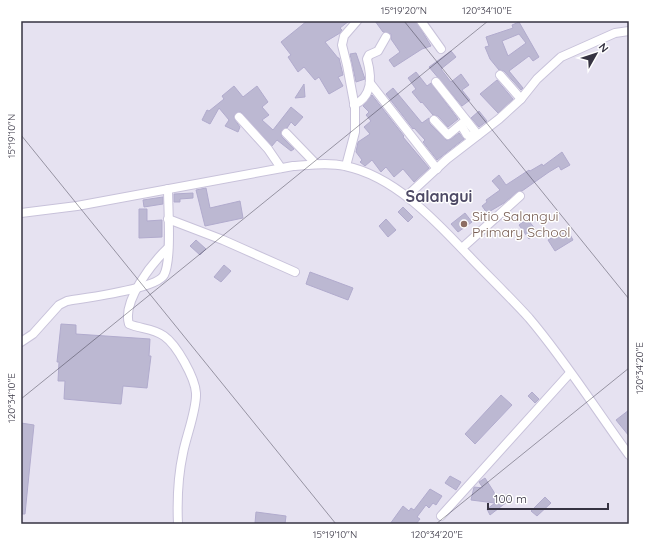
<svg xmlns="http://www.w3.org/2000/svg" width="650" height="545" font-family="Quicksand,sans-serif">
	<rect width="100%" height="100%" fill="#e6e2f1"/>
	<g fill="#bcb8d2" stroke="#b1abcd" fill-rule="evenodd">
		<polygon points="307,21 349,21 340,28 342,30 340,33 325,42 338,58 339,58 343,75 338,77 343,86 329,94 319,77 315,80 304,67 298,72 288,57 291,55 281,42"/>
		<polygon points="375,21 416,21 431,46 422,49 394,67 389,60 400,52 391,39 391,34 383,32"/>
		<path d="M519 22 539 57 533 61 529 56 509 71 523 88 521 90 504 71 499 70 490 59 485 47 489 46 486 37 513 28 512 25ZM519 34 526 43 508 56 502 41Z"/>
		<polygon points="451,51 456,57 441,69 451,82 461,74 469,85 462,90 470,100 462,106 429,67"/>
		<polygon points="356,53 365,79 356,82 350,54"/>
		<polygon points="416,72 427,86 431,83 458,119 448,127 438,116 433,115 422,102 421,103 412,92 416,89 408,78"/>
		<polygon points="497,80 513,99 498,113 480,94"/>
		<polygon points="304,84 305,97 295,98"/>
		<polygon points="234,86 243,97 257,86 268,102 262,107 269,115 262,120 273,130 291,107 303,117 295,126 291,122 287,128 281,131 282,137 294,149 291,151 277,140 272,146 241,112 236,113 234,116 235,120 240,127 238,132 225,126 229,120 219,108 210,124 202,120 207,110 209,111 224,99 222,96"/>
		<polygon points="393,88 422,123 429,118 430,124 446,140 451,139 459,133 464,139 437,160 423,142 425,140 414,128 413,129 386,94"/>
		<polygon points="372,95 404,136 403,137 429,168 414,182 403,169 394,177 386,167 381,172 372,160 365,166 360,162 362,160 356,152 358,142 370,134 364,127 371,121 366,115 369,112 363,106"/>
		<polygon points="479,111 487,121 479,127 471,118"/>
		<polygon points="562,152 570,165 561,170 559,166 549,172 522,191 517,192 504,203 487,213 482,206 487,202 486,200 500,190 492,181 499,175 506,185 529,170 530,171 542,164 543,166"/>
		<polygon points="206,188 210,208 240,201 243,218 205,226 196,190"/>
		<polygon points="193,193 193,198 180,199 180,202 174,202 174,194"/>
		<polygon points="163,197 163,204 144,207 143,200"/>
		<polygon points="403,207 413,217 408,222 398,212"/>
		<polygon points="139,209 147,209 147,221 162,220 162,237 139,238"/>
		<polygon points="465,213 472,222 458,232 451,224"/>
		<polygon points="386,219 396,230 388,237 379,226"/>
		<polygon points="527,219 538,232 529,239 519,225"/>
		<polygon points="567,229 573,240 555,251 548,240"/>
		<polygon points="196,240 206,249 200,255 190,246"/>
		<polygon points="224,265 231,271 221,282 214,277"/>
		<polygon points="310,272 353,288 348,300 306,284"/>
		<polygon points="61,324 76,325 76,334 150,339 149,356 151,356 147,388 123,386 121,404 64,399 65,381 58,381 59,362 57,362"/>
		<polygon points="532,392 539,399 535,403 528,396"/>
		<polygon points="501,395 512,405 475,444 465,434"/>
		<polygon points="629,410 629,436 616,420"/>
		<polygon points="21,423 34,425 25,514 21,514"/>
		<polygon points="450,476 461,482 456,490 445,483"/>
		<polygon points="485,478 499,500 508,494 512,498 490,515 487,509 495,503 471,500 474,487 483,488 479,482"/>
		<polygon points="430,489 442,496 436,505 433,503 429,508 426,505 417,517 420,519 416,524 390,524 403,506 409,511 411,508 414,510"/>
		<polygon points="545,497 551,503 537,516 531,511"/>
		<polygon points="256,512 286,516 285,524 255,523"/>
	</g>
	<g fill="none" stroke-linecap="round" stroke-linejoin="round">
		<g stroke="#c8c2da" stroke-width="10">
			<g id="minor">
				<polyline points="421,21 441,49"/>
				<polyline points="500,75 521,99"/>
				<polyline points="436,82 478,135"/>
				<polyline points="370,83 437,169"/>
				<path d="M354 105C373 96 372 77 367 59L369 55 378 51 386 37"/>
				<polyline points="239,117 268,149 281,168"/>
				<polyline points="434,120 448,135 466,120"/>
				<polyline points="461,125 467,135 473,136 477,134"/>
				<polyline points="286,133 316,164"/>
				<polyline points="346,166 355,132 355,108 347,65 342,45 344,36 357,21"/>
				<polyline points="407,196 447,159 499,119 521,99 537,79 561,57 615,33 629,31"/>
				<path d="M21 213 77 206 293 166C310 165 328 162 345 166 394 176 435 220 468 255 488 276 509 296 529 318 564 359 597 411 629 455"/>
				<polyline points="168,219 223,240 295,272"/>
				<path d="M168 248C152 263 122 301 129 324 140 329 153 328 164 336 177 345 195 378 196 393 197 409 186 437 183 453 178 476 177 501 178 524"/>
				<polyline points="462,248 520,196"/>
				<path d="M21 342 33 334 59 305 67 301C84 298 157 289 164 275 172 260 168 208 168 189"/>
				<polyline points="441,516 570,373"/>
			</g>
		</g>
		<use href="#minor" stroke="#fff" stroke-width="8"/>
	</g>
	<path fill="none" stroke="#363342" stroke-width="1" stroke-opacity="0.45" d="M404 21 629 299M21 135 336 524M21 399 488 21M436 524 629 368"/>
	<circle fill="#8d6e63" stroke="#fff" stroke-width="1.5" cx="464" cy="224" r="4"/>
	<g text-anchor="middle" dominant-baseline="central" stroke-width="3" stroke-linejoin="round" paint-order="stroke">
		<g font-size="14" fill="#785e54" stroke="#fff" text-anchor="start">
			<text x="472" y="216">Sitio Salangui<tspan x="472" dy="16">Primary School</tspan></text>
		</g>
		<g font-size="16" font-weight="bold" fill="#4e4a65" stroke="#fff">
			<text x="439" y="196">Salangui</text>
		</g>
	</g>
	<rect width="650" height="545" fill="none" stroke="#ffffff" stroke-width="44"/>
	<g transform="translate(596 54) rotate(51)" stroke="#ffffff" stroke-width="3" paint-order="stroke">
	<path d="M0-3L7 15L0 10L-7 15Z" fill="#363342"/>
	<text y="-6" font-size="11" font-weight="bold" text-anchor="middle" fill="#363342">N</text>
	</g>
	<path d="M488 503v6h120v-6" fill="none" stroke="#363342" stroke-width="2"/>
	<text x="494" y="503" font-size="12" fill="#363342" stroke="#ffffff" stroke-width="3" paint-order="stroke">100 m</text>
	<rect x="22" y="22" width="606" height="501" fill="none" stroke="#363342" stroke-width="1.5"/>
	<g font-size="10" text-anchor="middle" fill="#363342">
		<text x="404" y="14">15°19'20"N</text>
		<text x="487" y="14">120°34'10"E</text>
		<text transform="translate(11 136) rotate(-90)" y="4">15°19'10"N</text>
		<text transform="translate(639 368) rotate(-90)" y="4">120°34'20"E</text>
		<text transform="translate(11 398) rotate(-90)" y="4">120°34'10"E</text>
		<text x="335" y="538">15°19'10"N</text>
		<text x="437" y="538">120°34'20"E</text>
	</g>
</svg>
